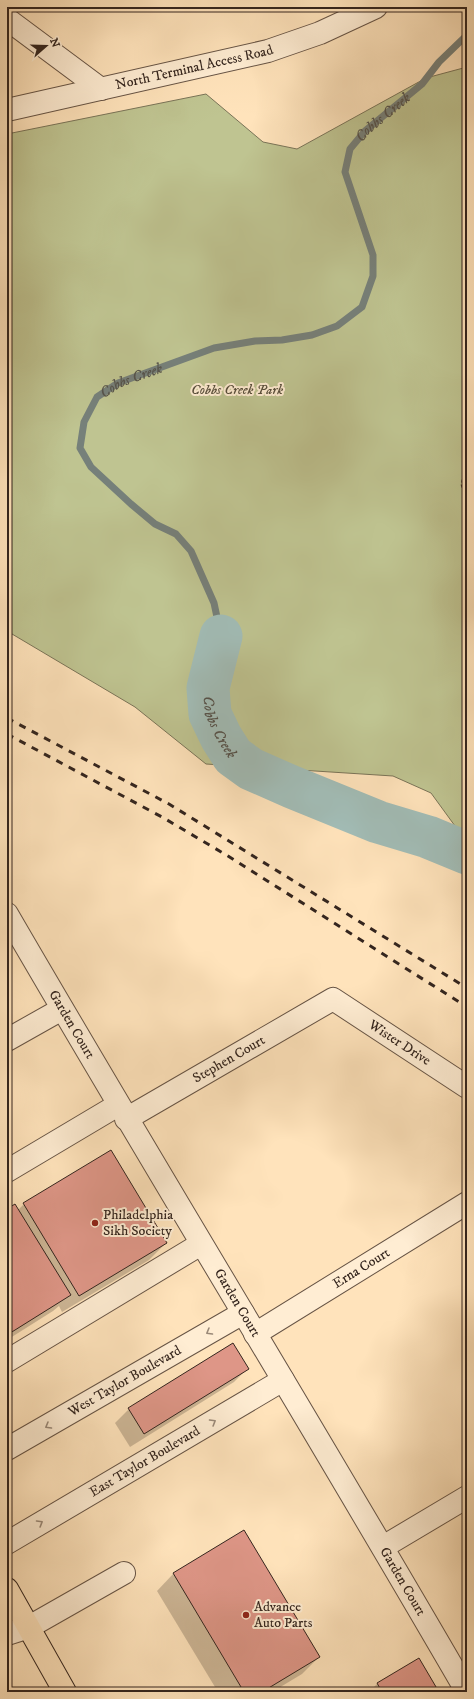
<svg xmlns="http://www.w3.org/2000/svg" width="474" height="1699" font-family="'IM FELL DW Pica',serif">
	<rect width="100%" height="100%" fill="#ffe3bb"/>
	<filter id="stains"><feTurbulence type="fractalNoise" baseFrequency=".005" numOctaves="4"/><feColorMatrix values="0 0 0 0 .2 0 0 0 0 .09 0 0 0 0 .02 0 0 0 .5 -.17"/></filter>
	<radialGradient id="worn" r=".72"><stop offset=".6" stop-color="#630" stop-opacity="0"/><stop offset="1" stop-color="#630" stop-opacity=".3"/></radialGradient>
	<polygon fill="#bfc491" stroke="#7a7458" points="467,67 467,839 463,837 431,793 393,776 206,764 135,707 7,631 7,134 206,94 263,142 297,149 426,78"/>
	<g fill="#0003">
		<polygon points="24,1204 166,1243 149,1260 62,1312 59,1306 53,1311 7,1340 7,1211 18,1210"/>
		<polygon points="248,1368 234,1382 130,1447 115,1423 129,1409"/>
		<polygon points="243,1532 319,1657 302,1674 272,1692 218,1692 157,1591 173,1574"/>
		<polygon points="377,1684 438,1692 369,1692"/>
	</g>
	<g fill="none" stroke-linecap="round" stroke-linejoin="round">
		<path stroke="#76807a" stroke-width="7" id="s1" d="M221 636 214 603 191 551 176 534 155 524 131 504 91 467 80 448 84 422 97 397 118 383 214 348 255 341 282 340 312 335 337 326 362 307 373 276V255L345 172 350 149 365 131 422 84 439 62 467 35"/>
		<path stroke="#a2bdb7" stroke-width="43" id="s2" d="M221 636 208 688 210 714 221 737 233 756 251 769 292 787 378 822 428 837 467 853"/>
	</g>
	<g fill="#de9687" stroke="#34251e">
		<polygon points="111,1150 167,1243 79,1296 23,1203"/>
		<polygon points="15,1204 71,1295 7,1335 7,1209"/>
		<polygon points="233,1343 249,1369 144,1434 128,1408"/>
		<polygon points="244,1530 320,1657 262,1692 244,1692 173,1573"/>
		<polygon points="419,1658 439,1692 382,1692 377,1683"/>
	</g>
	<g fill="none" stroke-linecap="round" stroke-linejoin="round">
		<g stroke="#675445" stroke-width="24">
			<g id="minor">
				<polyline points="7,19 101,89"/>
				<path id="s3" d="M7 110 268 51 320 33 376 7"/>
				<path id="s4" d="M7 914C158 1174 316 1431 467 1692"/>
				<polyline points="7,1040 62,1009"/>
				<path id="s5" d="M126 1119 333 999 467 1087"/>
				<polyline points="7,1171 118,1105"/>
				<path id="s6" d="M255 1334 467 1203"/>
				<polyline points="7,1361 201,1244"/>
				<path id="s7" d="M7 1449 243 1313"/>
				<path id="s8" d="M7 1543 283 1380"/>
				<polyline points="383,1547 467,1497"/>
				<polyline points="7,1634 29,1627 124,1573"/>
			</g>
		</g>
		<g stroke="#34251e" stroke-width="24">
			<polyline id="major" points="7,1589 65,1692"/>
		</g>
		<polyline stroke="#34251e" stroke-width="2.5" stroke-dasharray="3 2" stroke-linecap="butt" points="467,455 462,485 467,502"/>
		<use href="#minor" stroke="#ffedd3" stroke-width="22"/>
		<use href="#major" stroke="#ffe3bb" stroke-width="22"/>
		<g stroke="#34251e" stroke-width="3" stroke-dasharray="7 7" stroke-linecap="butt">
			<polyline points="7,718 169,804 467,988"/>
			<polyline points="7,734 162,817 228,856 467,1007"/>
		</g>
	</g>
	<defs><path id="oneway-chevron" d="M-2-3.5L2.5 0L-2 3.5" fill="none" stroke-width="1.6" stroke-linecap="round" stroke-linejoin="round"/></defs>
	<g stroke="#9a8978">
		<use href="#oneway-chevron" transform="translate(209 1332) rotate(150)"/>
		<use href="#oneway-chevron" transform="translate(213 1422) rotate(-31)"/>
		<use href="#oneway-chevron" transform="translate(48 1426) rotate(150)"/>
		<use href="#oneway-chevron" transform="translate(40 1523) rotate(-31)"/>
	</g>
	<g fill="#8f2418" stroke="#ffedd3" stroke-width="1.5">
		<circle cx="95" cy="1223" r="4"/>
		<circle cx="246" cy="1615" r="4"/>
	</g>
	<g text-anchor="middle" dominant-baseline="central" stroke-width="4" stroke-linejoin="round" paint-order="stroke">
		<g font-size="14" fill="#34251e" stroke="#ffedd3">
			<text stroke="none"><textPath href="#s3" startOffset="192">North Terminal Access Road</textPath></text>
			<text stroke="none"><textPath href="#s4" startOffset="128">Garden Court</textPath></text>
			<text stroke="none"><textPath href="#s5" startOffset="319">Wister Drive</textPath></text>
			<text stroke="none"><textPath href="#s5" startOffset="119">Stephen Court</textPath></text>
			<text stroke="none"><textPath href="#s6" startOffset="125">Erna Court</textPath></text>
			<text stroke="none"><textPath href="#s4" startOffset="452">Garden Court</textPath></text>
			<text stroke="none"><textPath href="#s7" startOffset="136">West Taylor Boulevard</textPath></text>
			<text stroke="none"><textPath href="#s8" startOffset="160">East Taylor Boulevard</textPath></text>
			<text stroke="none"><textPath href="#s4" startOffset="776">Garden Court</textPath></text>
		</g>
		<g font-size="14" font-style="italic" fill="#574d3b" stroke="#ffedd3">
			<text x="237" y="390">Cobbs Creek Park</text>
		</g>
		<g font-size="14" fill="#34251e" stroke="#ffedd3" text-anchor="start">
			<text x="103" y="1215">Philadelphia<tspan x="103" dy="16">Sikh Society</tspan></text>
			<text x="254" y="1607">Advance<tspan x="254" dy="16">Auto Parts</tspan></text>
		</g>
		<g font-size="15" font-style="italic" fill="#55534c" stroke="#ffedd3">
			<text stroke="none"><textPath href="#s1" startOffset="794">Cobbs Creek</textPath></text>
			<text stroke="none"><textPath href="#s1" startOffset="337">Cobbs Creek</textPath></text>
			<text stroke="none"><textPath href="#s2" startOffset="95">Cobbs Creek</textPath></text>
		</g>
	</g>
	<rect width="474" height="1699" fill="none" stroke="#ffe3bb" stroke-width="24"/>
	<rect x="8" y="8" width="458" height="1683" fill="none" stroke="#34251e" stroke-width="2"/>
	<rect x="12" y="12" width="450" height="1675" fill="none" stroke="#34251e"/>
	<g transform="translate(46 46) rotate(70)" stroke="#ffedd3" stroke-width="3" paint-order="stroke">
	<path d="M0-3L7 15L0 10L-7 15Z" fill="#34251e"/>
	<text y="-6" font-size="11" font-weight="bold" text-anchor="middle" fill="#34251e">N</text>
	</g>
	<rect width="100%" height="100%" filter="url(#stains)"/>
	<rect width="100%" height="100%" fill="url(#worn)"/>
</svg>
